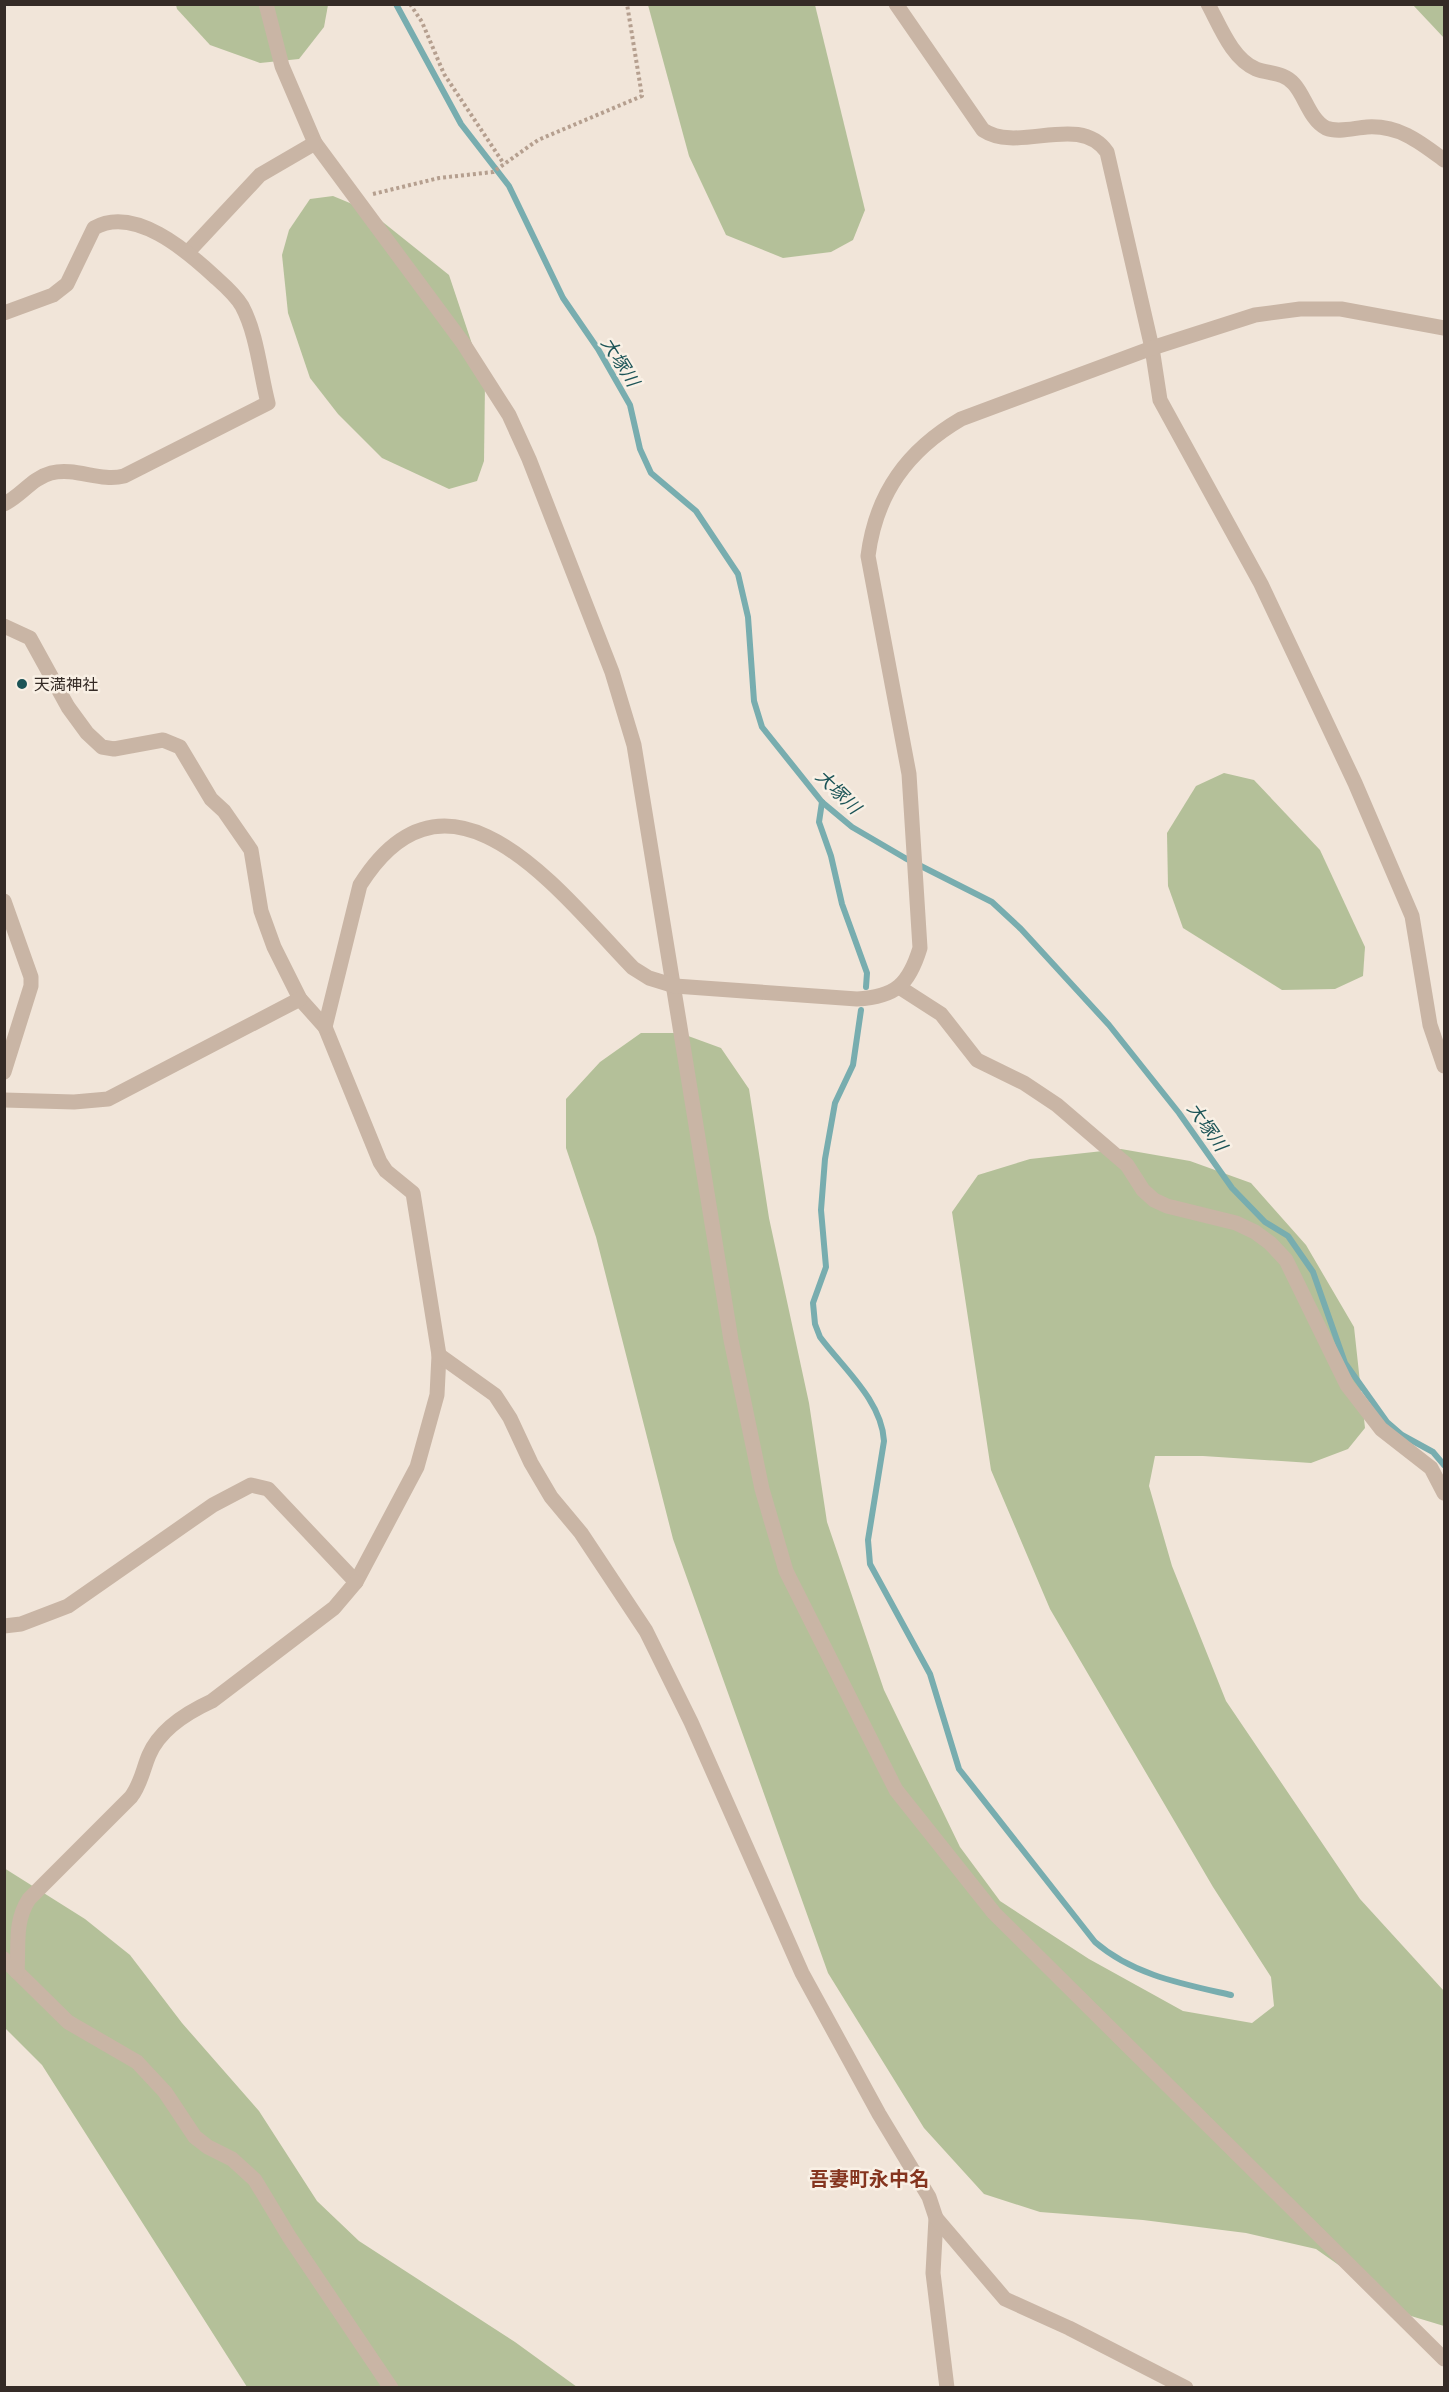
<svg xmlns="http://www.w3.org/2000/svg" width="1449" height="2392" font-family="Rubik,'Noto Sans JP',sans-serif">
	<rect width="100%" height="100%" fill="#f1e5d9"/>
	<g fill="#b4c099">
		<polygon points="176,5 328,5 324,27 299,59 260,63 210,45 177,9"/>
		<polygon points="648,5 815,5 865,210 853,240 831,252 783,258 726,235 689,156"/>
		<polygon points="1413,5 1444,5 1444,38"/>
		<polygon points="333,196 369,211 449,275 485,383 484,461 477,481 449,489 382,458 338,414 310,378 288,313 282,255 289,230 310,199"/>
		<polygon points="1224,773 1254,780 1320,850 1365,947 1363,976 1335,989 1282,990 1183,928 1168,886 1167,833 1196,786"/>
		<polygon points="641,1033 680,1033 721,1048 749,1089 769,1218 809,1403 827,1522 884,1690 960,1847 1000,1901 1089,1959 1183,2011 1252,2023 1274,2006 1271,1977 1213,1887 1050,1609 991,1470 952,1212 978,1175 1030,1159 1121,1149 1190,1161 1251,1183 1306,1245 1354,1327 1365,1428 1348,1449 1311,1463 1203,1456 1155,1456 1149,1486 1172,1566 1226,1701 1360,1899 1444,1991 1444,2326 1411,2316 1316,2249 1246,2233 1143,2220 1040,2212 984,2194 924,2128 828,1973 673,1539 596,1237 566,1148 566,1099 600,1062"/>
		<polygon points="4,1868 85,1919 130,1955 182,2023 259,2111 317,2201 359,2241 515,2342 577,2387 247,2387 42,2065 5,2028"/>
	</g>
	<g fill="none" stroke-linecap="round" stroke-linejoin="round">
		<g stroke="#78adaf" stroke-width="6">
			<polyline points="396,4 461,124 509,186 563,298 598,349 630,405 640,449 651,473 696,511 738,574 748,617 754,701 762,727 822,802 852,827 905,858 992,902 1021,929 1109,1025 1179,1113 1232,1188 1265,1222 1288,1236 1313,1272 1345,1363 1387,1422 1402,1435 1433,1452 1444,1465"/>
			<polyline points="822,802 819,822 831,856 842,904 867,973 866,987"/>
			<path d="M861 1010 853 1065 835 1103 825 1159 821 1210 826 1267 813 1303 815 1324 820 1337C843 1368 882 1401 884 1441L868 1540 870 1564 930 1674 959 1769 1095 1942C1133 1975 1183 1984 1231 1995"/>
		</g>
		<g stroke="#b59f8f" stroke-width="4" stroke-dasharray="3 3" stroke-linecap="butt">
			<polyline points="410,4 422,22 444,74 504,164"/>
			<polyline points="373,194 439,178 493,172 538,140 642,96 627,4"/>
		</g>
		<g stroke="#c9b5a5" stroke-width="15">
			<polyline points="266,4 282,66 315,143 463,343 509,415 529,459 612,672 634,745 731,1340 762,1489 786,1571 896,1790 994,1913 1444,2359"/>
			<path d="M896 4 983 130C1019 154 1079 112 1107 152L1152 348 1160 400 1261 584 1355 783 1412 916 1430 1025 1444 1066"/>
			<path d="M1208 4C1220 26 1232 59 1256 69 1269 74 1284 72 1294 84 1305 96 1310 120 1326 128 1338 133 1354 128 1367 127 1399 125 1420 142 1444 160"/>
			<polyline points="188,252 260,175 315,143"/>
			<path d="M4 313 53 295 67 284 94 228C134 205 187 251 214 276 224 285 235 294 242 306 257 334 260 372 268 403L124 476C100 482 76 467 51 473 32 478 21 496 4 504"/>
			<polyline points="4,626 30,638 68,707 87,733 102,747 114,749 163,740 180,747 211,799 224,811 251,850 261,911 274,947 300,999 325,1027 380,1162 386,1171 413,1193 439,1355 437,1395 417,1467 356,1582 268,1489 251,1485 213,1505 68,1606 21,1624 4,1626"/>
			<polyline points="4,901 31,977 31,986 4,1072"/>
			<polyline points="899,987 941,1014 977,1060 1024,1083 1057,1105 1127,1165 1143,1190 1154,1200 1167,1206 1236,1223 1255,1232 1270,1243 1286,1260 1347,1385 1381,1429 1431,1468 1444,1493"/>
			<path d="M325 1027 360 885C450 742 562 895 633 968L649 978 675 986 857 999C896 997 909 984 920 948L909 774 868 556C876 493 908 450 961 419L1152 348 1255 315 1300 309H1341L1444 328"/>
			<polyline points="4,1100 74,1102 108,1099 300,999"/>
			<polyline points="439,1355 495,1395 510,1418 531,1463 551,1497 581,1533 646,1631 691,1722 802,1973 879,2114 929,2197 936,2218 933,2273 947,2388"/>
			<polyline points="4,1959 68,2022 137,2062 165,2092 195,2137 208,2147 232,2159 255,2180 290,2238 391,2388"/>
			<path d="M17 1972C19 1945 14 1922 29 1899L131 1797C141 1784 143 1769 149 1755 160 1729 188 1712 212 1701L334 1608 356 1582"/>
			<polyline points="936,2218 1005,2299 1069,2328 1186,2388"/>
		</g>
	</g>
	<circle fill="#1c5457" stroke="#f9f0e5" stroke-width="2" cx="22" cy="684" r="6"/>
	<g text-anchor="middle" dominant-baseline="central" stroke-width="5" stroke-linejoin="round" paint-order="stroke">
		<g font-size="16" fill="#352b26" stroke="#f9f0e5" text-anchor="start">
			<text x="34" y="684">天満神社</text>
		</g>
		<g font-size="18" font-style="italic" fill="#1c5457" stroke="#f9f0e5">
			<text transform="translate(620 362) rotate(58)">大塚川</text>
			<text transform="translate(838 792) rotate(44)">大塚川</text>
			<text transform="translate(1207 1127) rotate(55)">大塚川</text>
		</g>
		<g font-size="20" font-weight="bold" fill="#85351f" stroke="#f9f0e5">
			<text x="869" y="2179">吾妻町永中名</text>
		</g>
	</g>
	<rect width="1449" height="2392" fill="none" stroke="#352b26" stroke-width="12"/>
</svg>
